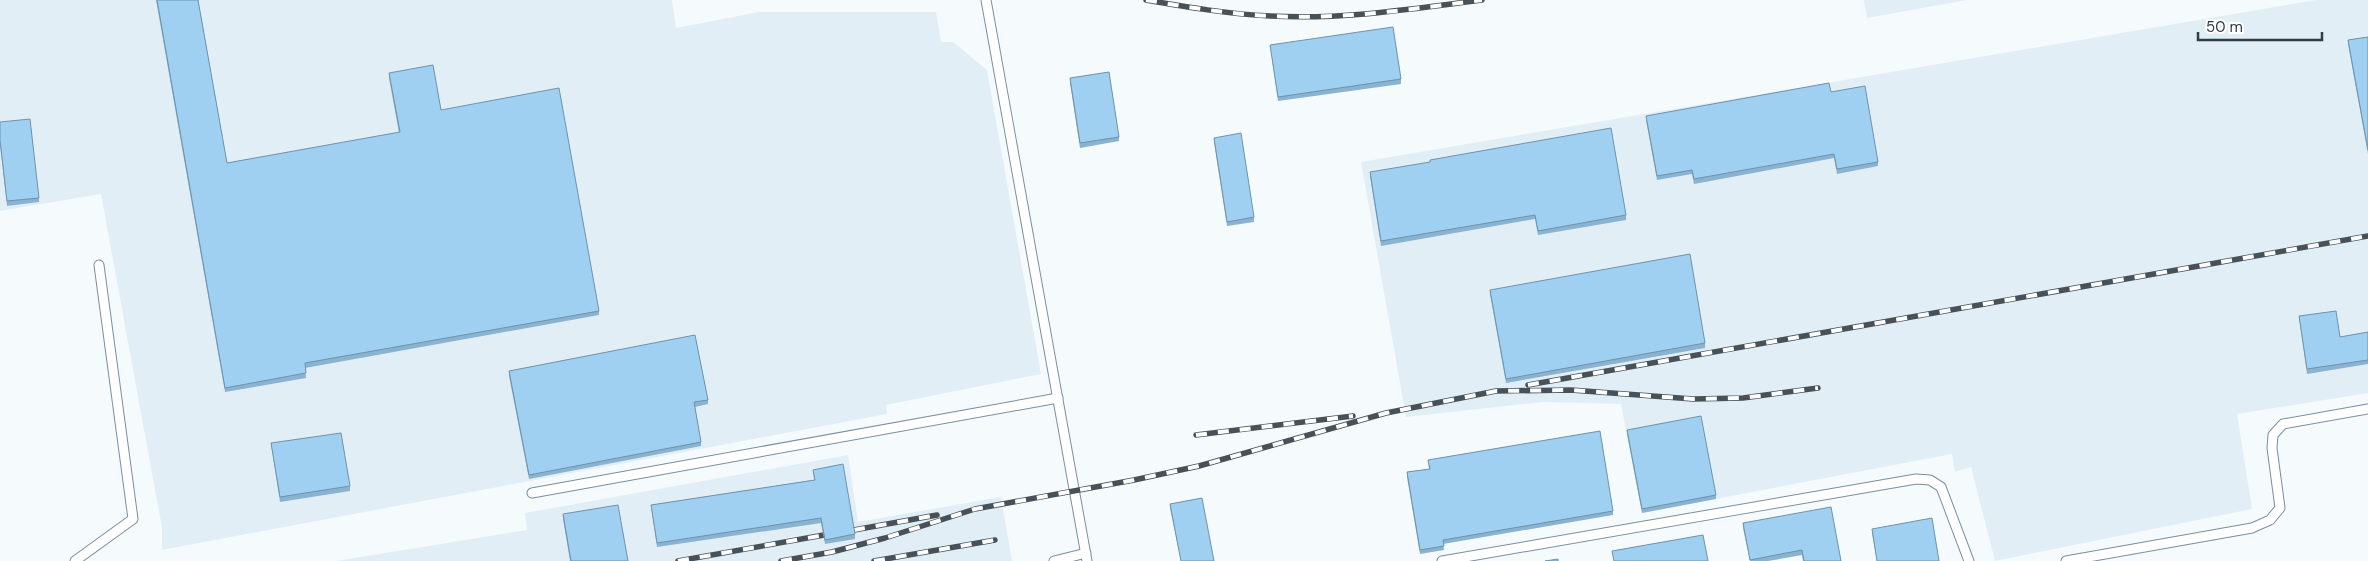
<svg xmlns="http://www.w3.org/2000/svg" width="2368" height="561" font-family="'DM Sans',sans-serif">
	<rect width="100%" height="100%" fill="#f5fafd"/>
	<g fill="#e2eef6">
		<polygon points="0,0 672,0 676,28 759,12 936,12 941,42 953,42 987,70 1041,374 886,405 887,414 162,550 162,528 101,194 0,211"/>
		<polygon points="1864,0 1967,0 1867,18"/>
		<polygon points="2316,0 2368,0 2368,393 2237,414 2252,509 1995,561 1971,467 1955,472 1952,454 1642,513 1621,404 1543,402 1406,417 1361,162"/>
		<polygon points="848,455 858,522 1001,497 1012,561 336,561 527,530 525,513"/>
	</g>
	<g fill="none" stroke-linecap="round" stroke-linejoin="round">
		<g stroke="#7a8f9e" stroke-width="11">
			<g id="service">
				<polyline points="986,0 1087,561"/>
				<polyline points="532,493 1058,398"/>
				<polyline points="75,561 133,519 99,265"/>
				<polyline points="1054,561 1086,553"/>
				<polyline points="1442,561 1916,479 1930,480 1941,487 1969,561"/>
				<polyline points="2066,561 2252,528 2270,520 2280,508 2272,448 2273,435 2283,424 2368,409"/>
			</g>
		</g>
		<use href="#service" stroke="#fff" stroke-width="9"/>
		<g stroke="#485157" stroke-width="5.5">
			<g id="rail">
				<path d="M1146 0C1187 7 1228 14 1270 16 1341 20 1412 9 1482 0"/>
				<polyline points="1528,385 2368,236"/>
				<polyline points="1196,435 1353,416"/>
				<polyline points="854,530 937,515"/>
				<polyline points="678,561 824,535"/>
				<polyline points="781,561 832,552 885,538 975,509 1134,480 1199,466 1386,413 1496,391 1571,390 1693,399 1743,398 1818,388"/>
				<polyline points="874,561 995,540"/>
			</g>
		</g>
		<use href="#rail" stroke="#fff" stroke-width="4" stroke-dasharray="11" stroke-linecap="butt"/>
	</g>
	<g fill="#89b3d0">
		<polygon points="156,0 198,0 227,163 399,133 389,78 389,73 441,110 599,311 599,315 305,368 306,378 225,392"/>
		<polygon points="2368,37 2368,154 2348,44 2348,40"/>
		<polygon points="1270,45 1401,79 1401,84 1278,101"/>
		<polygon points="1070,78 1119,137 1119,141 1080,148 1070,83"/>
		<polygon points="1831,92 1878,162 1878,166 1837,174 1834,158 1694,184 1692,174 1657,180 1646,120 1646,116"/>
		<polygon points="0,122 39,198 39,202 7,206 0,144"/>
		<polygon points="1214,138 1254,217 1254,222 1227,226 1214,142"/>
		<polygon points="1370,172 1626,215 1626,220 1538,235 1535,219 1381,246 1370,176"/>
		<polygon points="1490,290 1705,343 1705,348 1506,383 1490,294"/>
		<polygon points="2299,316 2340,337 2368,332 2368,364 2307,374"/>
		<polygon points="509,371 708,400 708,404 695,407 701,442 701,446 529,479 509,376"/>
		<polygon points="1627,430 1716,495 1716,499 1642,513 1627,434"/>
		<polygon points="271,443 350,486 350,491 280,502"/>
		<polygon points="1428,460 1613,511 1613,515 1443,544 1444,550 1420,554 1407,477 1407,472 1429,469"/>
		<polygon points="813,470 855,534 855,539 825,544 821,523 657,547 651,505 814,480"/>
		<polygon points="1170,504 1214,561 1181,561 1170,508"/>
		<polygon points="563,514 628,561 570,561 563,519"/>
		<polygon points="1743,523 1841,561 1803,561 1802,555 1768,561 1750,561 1743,528"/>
		<polygon points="1872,529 1939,561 1877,561 1872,533"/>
	</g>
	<g fill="#9fd0f2" stroke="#6f92a9">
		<polygon points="157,0 198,0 227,163 400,132 389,73 433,65 441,110 559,88 599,311 305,363 306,373 225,388"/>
		<polygon points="1393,27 1401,79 1278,97 1270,45"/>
		<polygon points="2368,37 2368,150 2348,40"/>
		<polygon points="1109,72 1119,137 1080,143 1070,78"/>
		<polygon points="1829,83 1831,92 1865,86 1878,162 1837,169 1834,154 1694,179 1692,170 1657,176 1646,116"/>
		<polygon points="30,119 39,198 7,201 0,140 0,122"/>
		<polygon points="1611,128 1626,215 1538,231 1535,215 1381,241 1370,172 1430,162 1430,160"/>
		<polygon points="1241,133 1254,217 1227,222 1214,138"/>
		<polygon points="1690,254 1705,343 1506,379 1490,290"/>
		<polygon points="2336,311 2340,337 2368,332 2368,360 2307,369 2299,316"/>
		<polygon points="695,335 708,400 694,402 701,442 529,475 509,371"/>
		<polygon points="1701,416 1716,495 1642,509 1627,430"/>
		<polygon points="1600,431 1613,511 1443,540 1444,546 1420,550 1407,472 1430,469 1428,460"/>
		<polygon points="341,433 350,486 280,497 271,443"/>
		<polygon points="843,464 855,534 825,540 821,518 657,543 651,505 815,480 813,470"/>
		<polygon points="1202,498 1214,561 1181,561 1170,504"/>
		<polygon points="618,505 628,561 571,561 563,514"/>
		<polygon points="1831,507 1841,561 1804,561 1802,550 1750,560 1743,523"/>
		<polygon points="1932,518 1939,561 1877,561 1872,529"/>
		<polygon points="1703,535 1708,561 1614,561 1612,551"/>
		<polygon points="1558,559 1558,561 1545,561"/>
	</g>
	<path d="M2198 32v8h124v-8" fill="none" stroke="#323b42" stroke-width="2.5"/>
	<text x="2206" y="32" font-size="15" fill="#323b42" stroke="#ffffff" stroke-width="4" paint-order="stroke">50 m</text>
</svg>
